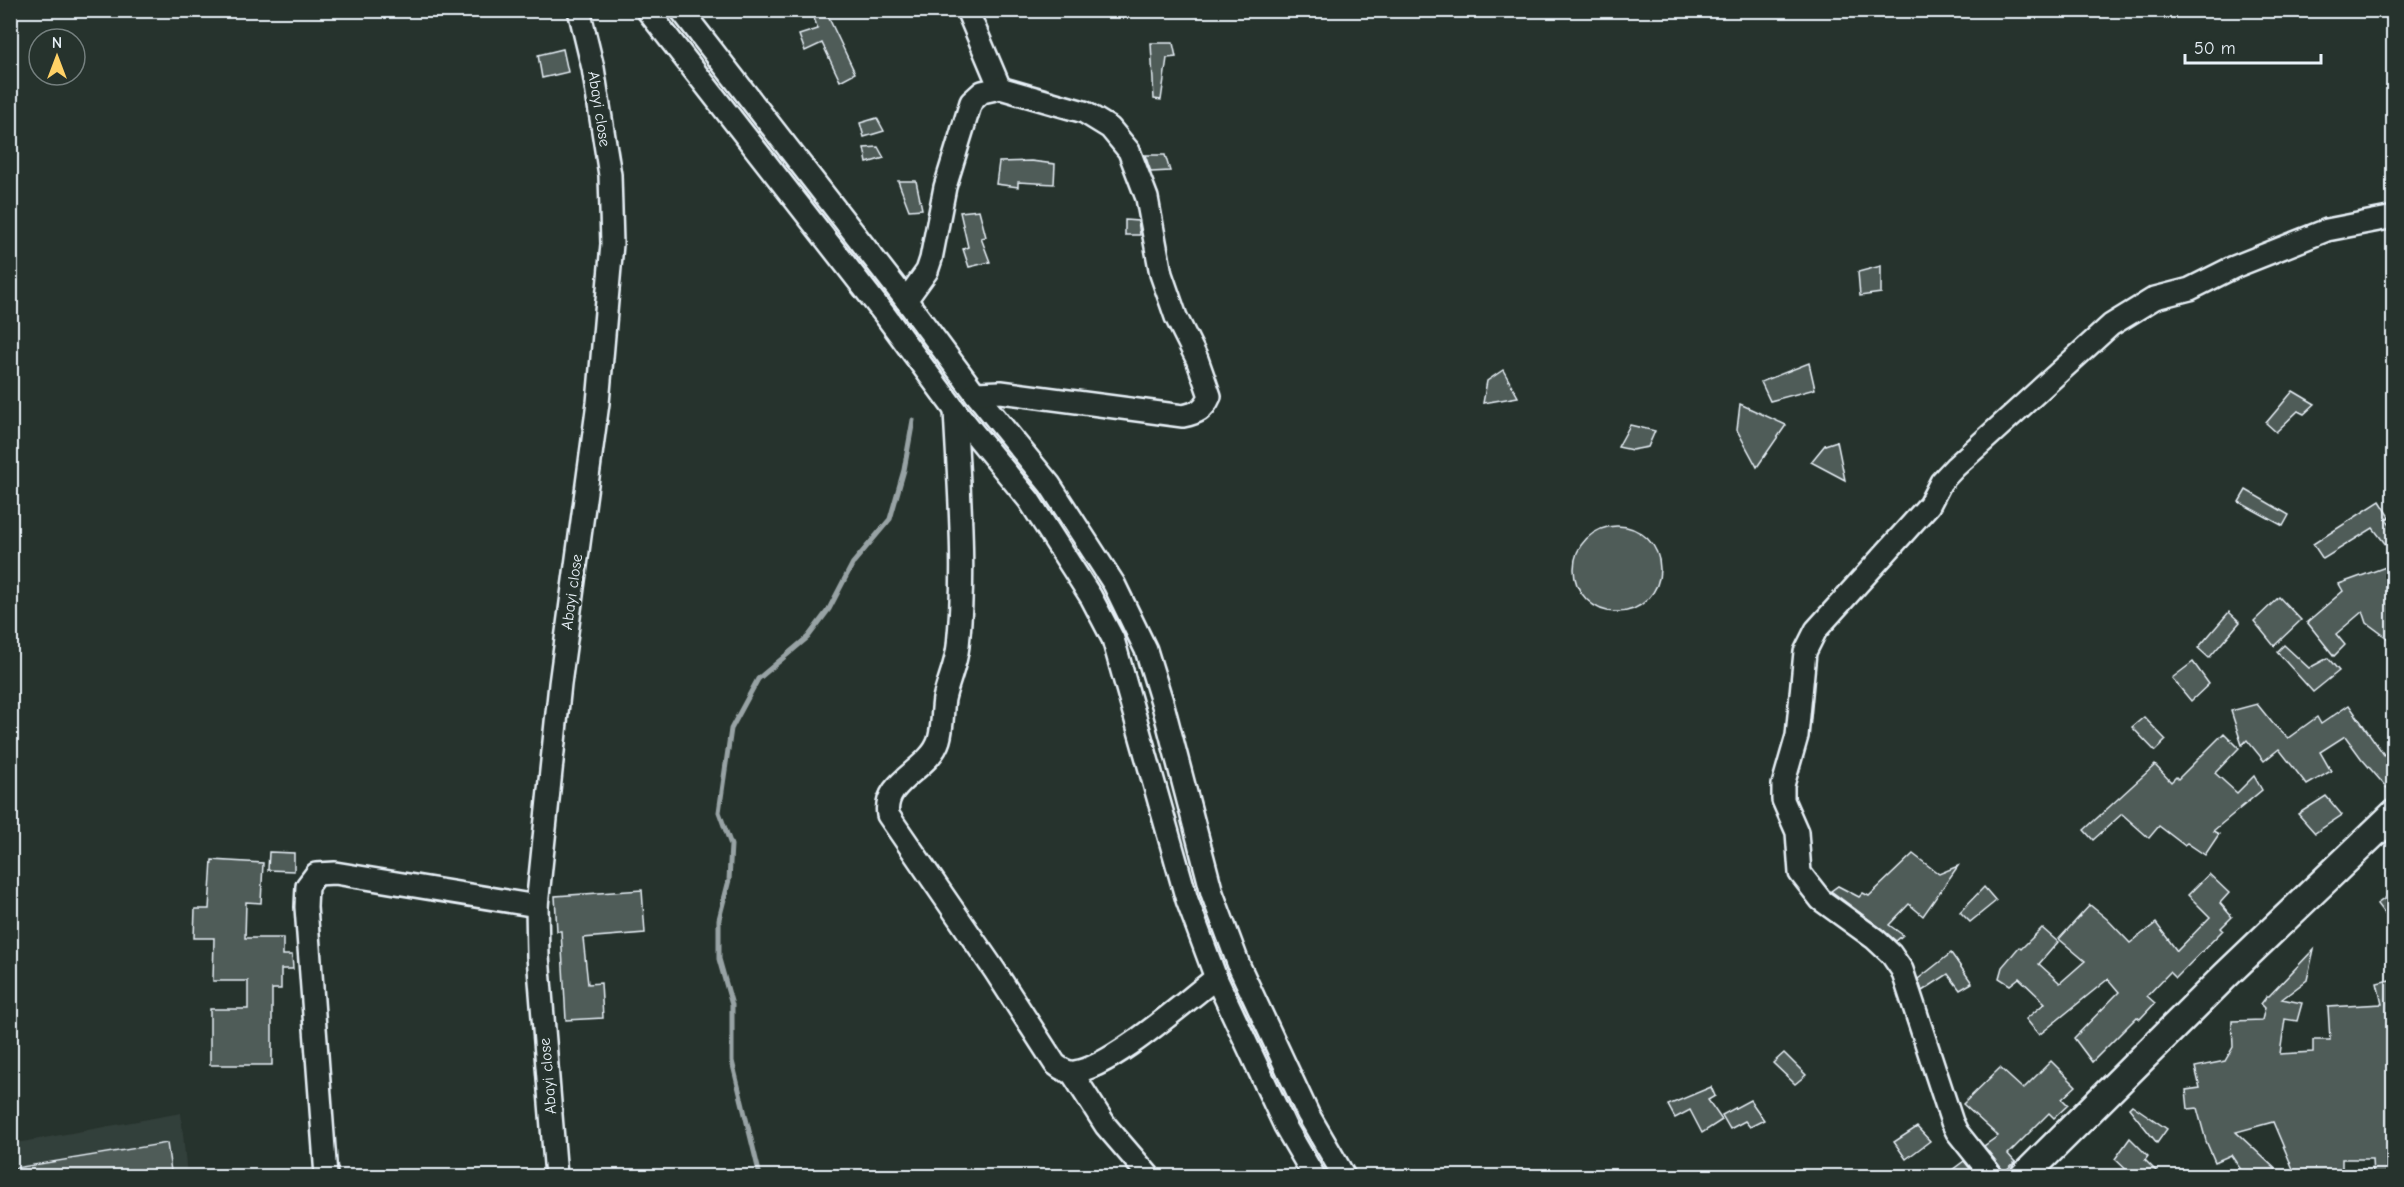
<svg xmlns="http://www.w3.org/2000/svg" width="2404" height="1187" font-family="'Comic Neue',sans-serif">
	<rect width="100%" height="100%" fill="#26332d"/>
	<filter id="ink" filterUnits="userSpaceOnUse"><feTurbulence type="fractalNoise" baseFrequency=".0167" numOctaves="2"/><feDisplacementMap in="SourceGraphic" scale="12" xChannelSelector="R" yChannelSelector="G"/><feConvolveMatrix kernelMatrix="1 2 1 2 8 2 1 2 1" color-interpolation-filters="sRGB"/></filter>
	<g filter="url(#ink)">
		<polygon fill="#333f3a" points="181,1113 187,1176 11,1176 11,1144"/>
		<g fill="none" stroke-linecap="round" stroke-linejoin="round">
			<polyline stroke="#98a3a5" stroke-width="5" points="760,1176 732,1061 732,1005 719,959 719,919 729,880 731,845 719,812 731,729 758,679 808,637 829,609 853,563 890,519 904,470 913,420"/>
		</g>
		<g fill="#505c59" stroke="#e8f1f8" stroke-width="1.5">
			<polygon points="811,10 825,10 855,73 840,81 822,43 805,51 799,35 818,29"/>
			<polygon points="1151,43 1173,43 1176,57 1167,58 1161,100 1154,99"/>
			<polygon points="563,49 568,72 542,78 538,55"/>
			<polygon points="877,118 884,131 864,137 860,123"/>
			<polygon points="878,147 884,158 867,163 864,148"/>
			<polygon points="1145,155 1165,155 1170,171 1151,172"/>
			<polygon points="1031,161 1055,164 1054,184 1018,182 1018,187 996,184 999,162"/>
			<polygon points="898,181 916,181 922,209 909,210"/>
			<polygon points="979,210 986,237 981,238 990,262 969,267 963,249 968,247 960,212"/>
			<polygon points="1125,220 1138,221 1140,235 1125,235"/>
			<polygon points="1881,266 1881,293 1860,296 1858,272"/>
			<polygon points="1809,363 1815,389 1770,401 1761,382"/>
			<polygon points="1503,370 1518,397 1483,403 1487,381"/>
			<polygon points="2293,391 2315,404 2304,414 2298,411 2276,432 2266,423"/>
			<polygon points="1740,404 1786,425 1757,467 1737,430"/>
			<polygon points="1630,425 1655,431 1648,447 1632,450 1618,447"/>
			<polygon points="1837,441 1845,480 1811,462 1825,445"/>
			<polygon points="2246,490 2289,515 2283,526 2239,502"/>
			<polygon points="2380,501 2390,517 2386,519 2394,529 2394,555 2373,528 2323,559 2313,544"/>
			<circle cx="1617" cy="569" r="43"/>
			<polygon points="2394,564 2394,643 2367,623 2363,611 2336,634 2345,645 2334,656 2307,622 2343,591 2339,584"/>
			<polygon points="2279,597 2301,620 2274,646 2254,621"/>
			<polygon points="2229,612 2240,622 2209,658 2198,648"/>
			<polygon points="2284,645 2309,668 2328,658 2339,671 2313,692 2277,652"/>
			<polygon points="2193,662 2209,684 2191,701 2172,678"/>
			<polygon points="2257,704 2274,725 2288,738 2317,717 2321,724 2349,705 2387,759 2394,754 2394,796 2361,758 2345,736 2320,752 2331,771 2307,785 2279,749 2264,761 2247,740 2242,745 2231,711"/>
			<polygon points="2144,717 2166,740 2155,751 2132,727"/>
			<polygon points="2224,733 2239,748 2215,773 2237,793 2254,776 2262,790 2213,831 2219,834 2205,855 2187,843 2184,845 2159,826 2149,838 2122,814 2093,840 2084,830 2155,765 2171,782 2176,777 2178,779"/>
			<polygon points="2326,796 2342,815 2315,833 2298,814"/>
			<polygon points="269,852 294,853 294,871 268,870"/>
			<polygon points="1913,854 1939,874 1958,866 1923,916 1909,904 1889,925 1903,935 1896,941 1882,929 1831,891 1838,886 1859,897 1863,893 1869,896"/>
			<polygon points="212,860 263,863 261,903 246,902 245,938 283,938 283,955 292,955 293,969 281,969 281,989 272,989 272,1065 210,1065 210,1009 248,1009 248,981 213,981 214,938 194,938 195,909 209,909"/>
			<polygon points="2209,874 2229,893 2220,903 2232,917 2221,928 2223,930 2176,978 2170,972 2147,996 2155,1003 2140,1019 2137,1017 2092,1062 2074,1038 2119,992 2108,979 2039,1035 2026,1019 2045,1003 2019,978 2010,985 1999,978 2002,967 2019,947 2021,949 2042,928 2058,942 2039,964 2060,983 2085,961 2059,939 2090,905 2107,919 2130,943 2156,923 2177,951 2210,917 2188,895"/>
			<polygon points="1984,887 1996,901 1970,922 1960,912"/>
			<polygon points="642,890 645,933 583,938 588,984 601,983 603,1018 566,1020 561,931 557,931 555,896"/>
			<polygon points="2394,892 2394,926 2377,904"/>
			<polygon points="2314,949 2307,980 2282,999 2302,1003 2297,1021 2285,1019 2280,1054 2313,1052 2313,1040 2330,1040 2328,1007 2382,1004 2377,983 2394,979 2394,1176 2373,1176 2372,1159 2342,1159 2342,1176 2296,1176 2273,1122 2236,1132 2283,1176 2245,1176 2231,1155 2215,1162 2206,1141 2197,1108 2188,1109 2186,1090 2200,1088 2195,1067 2225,1061 2233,1047 2232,1021 2262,1020 2265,1008 2261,1004 2267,996 2269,996"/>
			<polygon points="1951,953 1972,983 1960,990 1948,974 1922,991 1918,979"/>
			<polygon points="1784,1053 1806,1075 1795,1084 1773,1063"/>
			<polygon points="2051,1061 2076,1086 2062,1099 2068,1105 2054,1118 2049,1113 2008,1154 2015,1162 2004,1172 1984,1146 1998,1136 1963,1104 2000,1068 2023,1089"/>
			<polygon points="1711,1087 1715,1096 1708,1100 1722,1120 1702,1133 1690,1110 1675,1118 1668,1105"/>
			<polygon points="1750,1100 1764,1120 1750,1127 1745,1121 1730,1129 1722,1115"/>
			<polygon points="2132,1105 2167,1129 2157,1143 2129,1108"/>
			<polygon points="1917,1127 1930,1141 1906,1159 1894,1142"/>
			<polygon points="2130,1138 2148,1156 2145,1160 2161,1176 2133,1176 2115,1159"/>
			<polygon points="167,1143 171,1171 135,1176 16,1176 15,1168"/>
			<polygon points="1964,1161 1976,1176 1944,1176"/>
		</g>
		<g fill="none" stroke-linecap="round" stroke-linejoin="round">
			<g stroke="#e8f1f8" stroke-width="26">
				<g id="minor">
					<polyline points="647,10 885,315 955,410 1029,500 1091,597 1113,639 1187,900 1216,978 1285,1126 1314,1176"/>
					<polyline points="681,10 906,300 975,393 1050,485 1114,584 1146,650 1163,705 1212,893 1240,968 1308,1114 1344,1176"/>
					<polyline points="967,10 1000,88"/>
					<path d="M906 300 927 271 931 259 945 187 971 102 982 92 1000 88 1084 112 1110 128 1129 151 1147 198 1161 274 1176 317 1197 359 1210 396C1204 410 1197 413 1183 416L1001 392 975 393"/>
					<path d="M955 410C959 489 966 568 958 646 956 665 948 681 944 699 942 712 943 727 939 740 930 770 882 781 888 815L995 971 1055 1064C1061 1069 1067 1073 1075 1072 1112 1067 1184 1002 1216 978"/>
					<polyline points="1072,1073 1106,1126 1149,1176"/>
					<polyline points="326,1176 306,907 307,886 316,874 335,873 537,906"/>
					<polyline points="556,1176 538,956 537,906 560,684 598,403 612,244 610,175 593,68 579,10"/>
					<polyline points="1992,1176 1957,1132 1952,1122 1902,970 1891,954 1875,939 1821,900 1800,873 1797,832 1783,800 1783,785 1797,736 1805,652 1816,630 1929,505 1941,482 1955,467 2111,325 2155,298 2190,289 2234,267 2327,230 2394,217"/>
				</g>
			</g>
			<g stroke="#e8f1f8" stroke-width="32">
				<polyline id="major" points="2024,1176 2226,975 2394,814"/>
			</g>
			<use href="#minor" stroke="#26332d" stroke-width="21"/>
			<use href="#major" stroke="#26332d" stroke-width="27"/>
		</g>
	</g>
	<g text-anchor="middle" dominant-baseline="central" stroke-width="6" stroke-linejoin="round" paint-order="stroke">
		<g font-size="16" fill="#e8f1f8" stroke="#26332d">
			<text transform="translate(599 109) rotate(81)">Abayi close</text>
			<text transform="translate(572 592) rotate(-82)">Abayi close</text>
			<text transform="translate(548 1076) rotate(-95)">Abayi close</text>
		</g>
	</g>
	<rect width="2404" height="1187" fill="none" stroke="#26332d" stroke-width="36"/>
	<rect x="18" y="18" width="2368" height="1151" fill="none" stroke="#e8f1f8" stroke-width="2" filter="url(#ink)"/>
	<g transform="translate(57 57)"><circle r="28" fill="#26332d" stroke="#747f7e" stroke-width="1.5"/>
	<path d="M0-4.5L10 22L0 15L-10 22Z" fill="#ffd166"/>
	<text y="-9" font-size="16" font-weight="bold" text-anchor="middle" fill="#e8f1f8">N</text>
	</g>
	<path d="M2185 54v9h136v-9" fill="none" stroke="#e8f1f8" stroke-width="3"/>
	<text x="2194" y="54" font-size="18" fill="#e8f1f8" stroke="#26332d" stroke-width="4.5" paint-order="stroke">50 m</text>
</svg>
